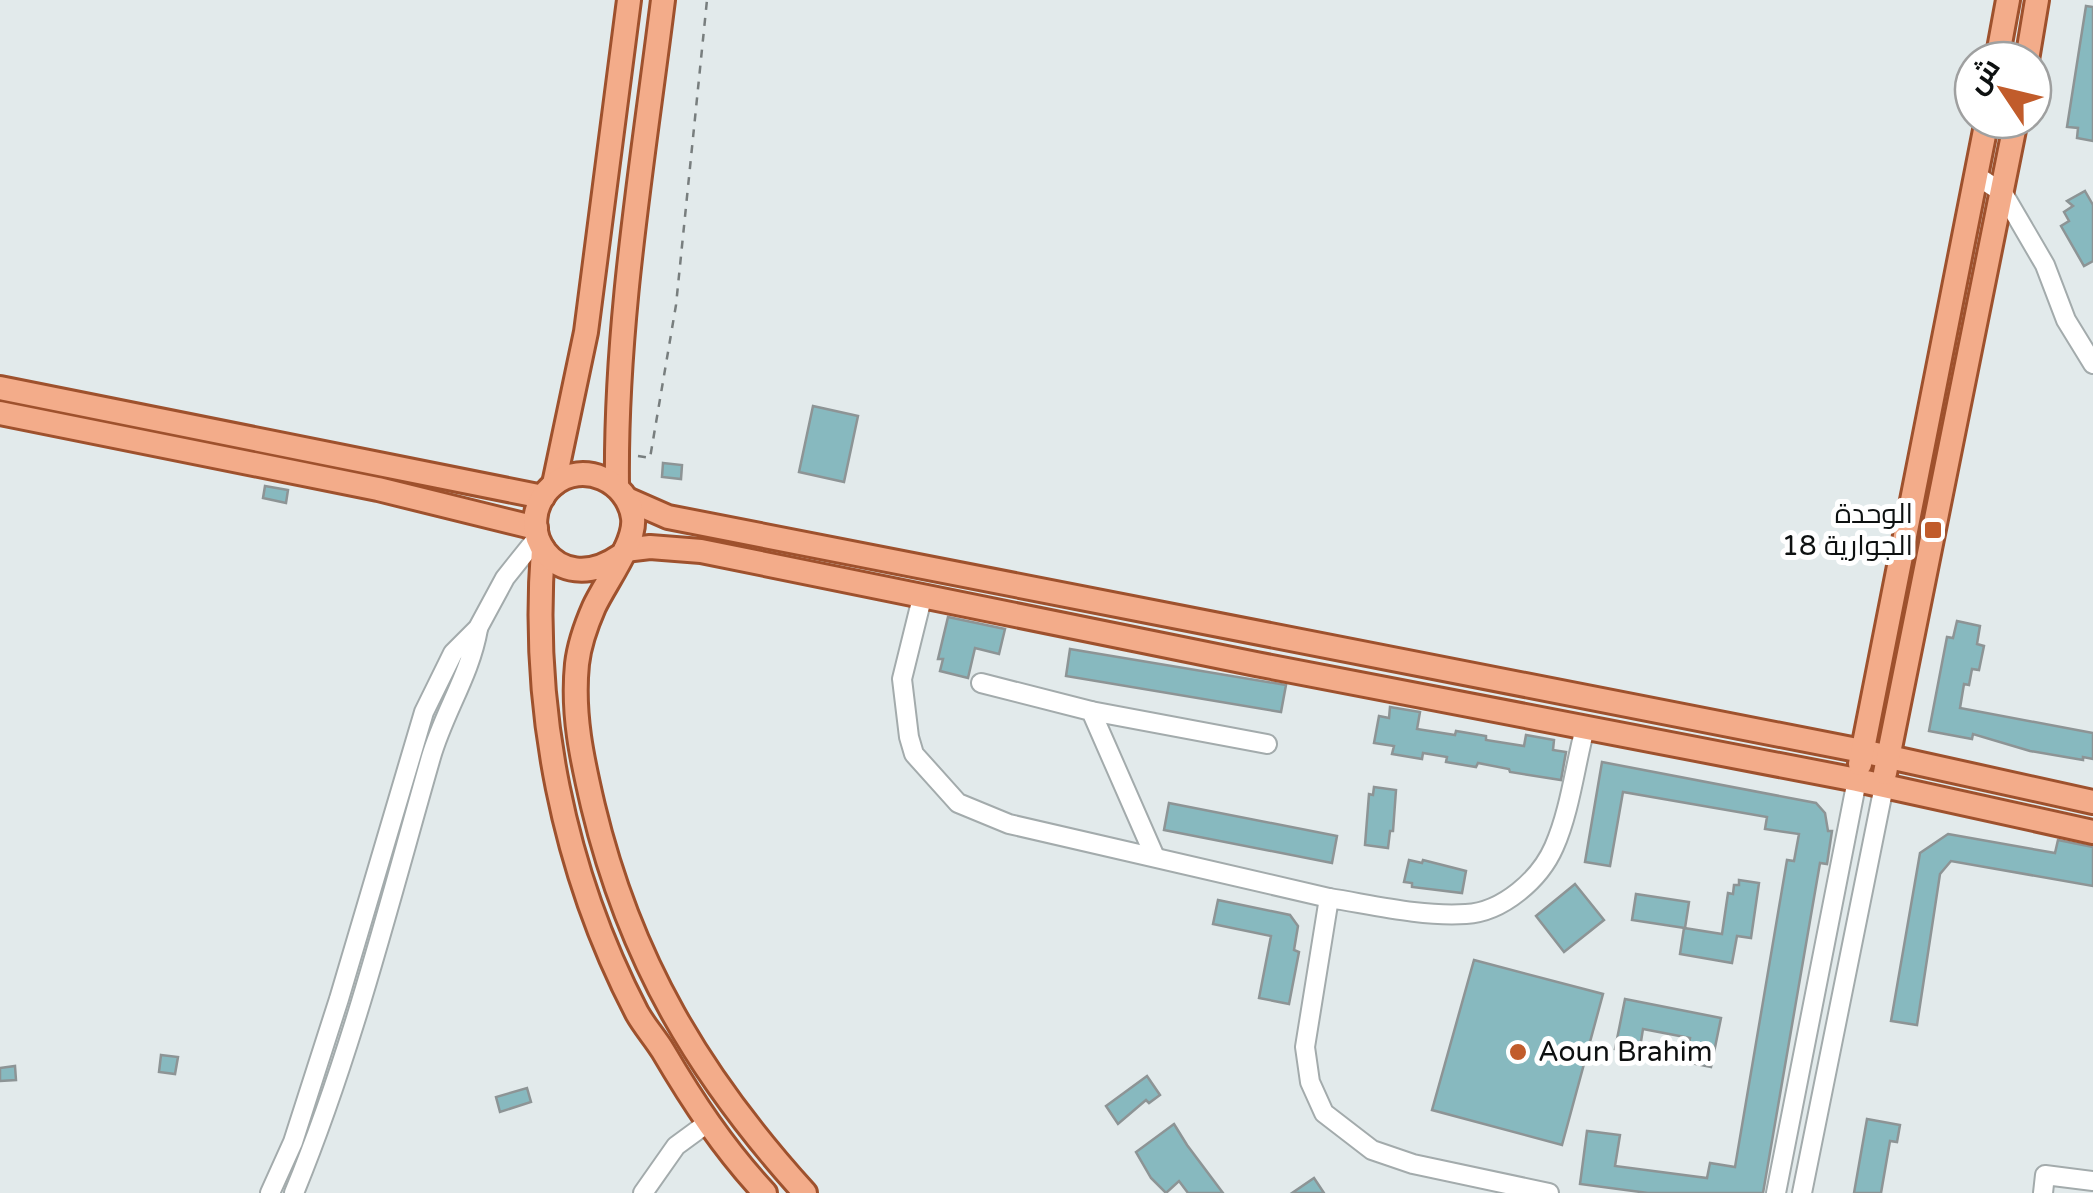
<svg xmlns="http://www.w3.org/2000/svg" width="2093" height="1193" font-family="'Varela Round',Cairo,sans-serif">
	<rect width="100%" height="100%" fill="#e2eaeb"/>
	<g fill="#87b9bf" stroke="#8d9495" stroke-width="2.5">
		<polygon points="2086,6 2093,7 2093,141 2077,138 2078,128 2067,127"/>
		<polygon points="2085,191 2093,205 2093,261 2084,266 2061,226 2069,221 2064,212 2073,206 2067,201"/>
		<polygon points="813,406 858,416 844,482 799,472"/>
		<polygon points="663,463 682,465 681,479 662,477"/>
		<polygon points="265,486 288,490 286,503 263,498"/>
		<polygon points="948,617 1005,629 999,654 975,648 968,678 940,671 943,659 938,659"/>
		<polygon points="1957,621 1980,626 1977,644 1984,646 1979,670 1972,669 1969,685 1964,684 1960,708 2093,733 2093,759 2083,757 2083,760 2030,751 1973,734 1972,739 1929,731 1947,637 1953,638"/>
		<polygon points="1070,649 1286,685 1281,712 1066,676"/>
		<polygon points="1390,707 1420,712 1417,729 1455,735 1456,731 1486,736 1486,740 1524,746 1526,735 1554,740 1553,750 1566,752 1561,780 1510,772 1509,769 1478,763 1476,767 1446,762 1447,757 1423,753 1422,759 1392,754 1394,746 1374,743 1379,716 1389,718"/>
		<polygon points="1602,762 1816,803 1825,813 1828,831 1832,831 1827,864 1820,863 1763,1193 1648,1193 1580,1184 1587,1131 1620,1135 1615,1166 1707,1178 1710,1163 1735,1167 1787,860 1794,861 1799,834 1765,829 1767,817 1623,792 1610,866 1585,862"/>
		<polygon points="1374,787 1396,790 1393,831 1390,831 1388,848 1365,845 1369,794 1373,795"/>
		<polygon points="1169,803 1337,836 1332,863 1164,830"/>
		<polygon points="1948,834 2055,853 2058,840 2093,847 2093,886 1951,861 1940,874 1917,1025 1891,1021 1920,853"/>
		<polygon points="1409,860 1422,863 1423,860 1466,871 1462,893 1412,887 1412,883 1404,882"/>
		<polygon points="1739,880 1759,883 1751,938 1737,936 1732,963 1680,954 1684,928 1722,934 1728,893 1733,894 1734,885 1739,885"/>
		<polygon points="1575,884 1604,920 1564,952 1536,916"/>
		<polygon points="1636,894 1689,902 1685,928 1632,920"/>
		<polygon points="1218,900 1290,915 1298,926 1294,950 1299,952 1289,1004 1259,998 1271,936 1213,924"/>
		<polygon points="1474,960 1603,994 1562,1145 1432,1110"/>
		<polygon points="1625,999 1721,1018 1711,1067 1686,1062 1690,1038 1643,1029 1639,1054 1615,1049"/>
		<polygon points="161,1055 178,1057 175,1074 159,1072"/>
		<polygon points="15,1066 16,1080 0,1081 0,1068"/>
		<polygon points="1147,1076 1160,1095 1149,1103 1146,1100 1118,1124 1106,1106"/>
		<polygon points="527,1088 531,1102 500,1112 496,1097"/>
		<polygon points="1867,1119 1900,1125 1897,1142 1890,1141 1881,1193 1854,1193"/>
		<polygon points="1174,1124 1187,1145 1223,1193 1188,1193 1179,1181 1166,1193 1151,1178 1136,1152"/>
		<polygon points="1314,1178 1324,1193 1292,1193"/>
	</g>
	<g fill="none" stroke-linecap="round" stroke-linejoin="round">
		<g stroke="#a3abac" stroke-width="22">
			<g id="minor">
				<polyline points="1977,176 2003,193 2045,265 2066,320 2093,364"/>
				<polyline points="922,598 902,679 909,737 914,754 958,803 1009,824 1329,898"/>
				<polyline points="981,683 1091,711 1155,857"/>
				<polyline points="1091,711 1267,744"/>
				<polyline points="270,1193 293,1142 339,999 424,712 453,653 478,628 505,578 537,538"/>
				<path d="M294 1193C352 1052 389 903 431 757 444 712 470 675 478 629"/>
				<polyline points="643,1193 676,1146 706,1124"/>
				<path d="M1549 1193 1413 1164 1372 1150 1324 1113 1310 1082 1305 1047 1329 898C1373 905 1422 917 1466 914 1503 912 1540 879 1554 847 1570 811 1575 766 1585 728"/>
				<polyline points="1776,1193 1857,780"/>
				<polyline points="1802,1193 1884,786"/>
				<polyline points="2043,1193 2045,1175 2093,1181"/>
			</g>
		</g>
		<g stroke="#9e512d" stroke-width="28">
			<g id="major">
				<polyline points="1997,60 2008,0"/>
				<polyline points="2027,60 2037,0"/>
				<polyline points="0,388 543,497"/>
				<polyline points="0,413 378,489 536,528"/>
				<polyline points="554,484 586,332 629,0"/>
				<path d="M617 486C615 323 643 161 663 0"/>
				<polyline points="627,499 668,517 1862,751 2093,802"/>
				<path d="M543 549C531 708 563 871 637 1013 645 1027 655 1038 663 1051 693 1102 724 1149 765 1193"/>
				<polyline points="625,550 650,547 701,551 1256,664 1857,780 2093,832"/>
				<path d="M620 556C555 601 508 524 553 485 583 460 628 481 633 518 636 543 605 583 594 607 587 623 579 646 577 664 572 714 582 759 593 806 630 960 699 1076 805 1193"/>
				<polyline points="1860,764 1987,120"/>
				<polyline points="1885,773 2016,120"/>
			</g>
		</g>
		<polyline stroke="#787e7e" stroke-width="2.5" stroke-dasharray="8 8" stroke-linecap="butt" points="638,456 650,458 676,305 707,0"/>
		<use href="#minor" stroke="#fff" stroke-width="18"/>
		<use href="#major" stroke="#f3ac8a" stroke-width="22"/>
	</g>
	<g fill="#c15c2b" stroke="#fff" stroke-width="4">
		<rect x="1923" y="520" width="20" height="20" rx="5"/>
		<circle cx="1518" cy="1052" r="10"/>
	</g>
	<g text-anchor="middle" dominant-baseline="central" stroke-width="10" stroke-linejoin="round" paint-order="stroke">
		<g font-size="28" fill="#0e1111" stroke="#fff" text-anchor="end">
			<text x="1913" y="514">الوحدة<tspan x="1913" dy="32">الجوارية 18</tspan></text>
			<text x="1538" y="1052" text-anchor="start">Aoun Brahim</text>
		</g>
	</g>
	<g transform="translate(2003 90) rotate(305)"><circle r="48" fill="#ffffff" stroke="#9fa0a0" stroke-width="2.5"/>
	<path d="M0-8L18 38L0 25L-18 38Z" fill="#c15c2b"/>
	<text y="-15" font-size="28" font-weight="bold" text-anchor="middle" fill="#0e1111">ش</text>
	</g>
</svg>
